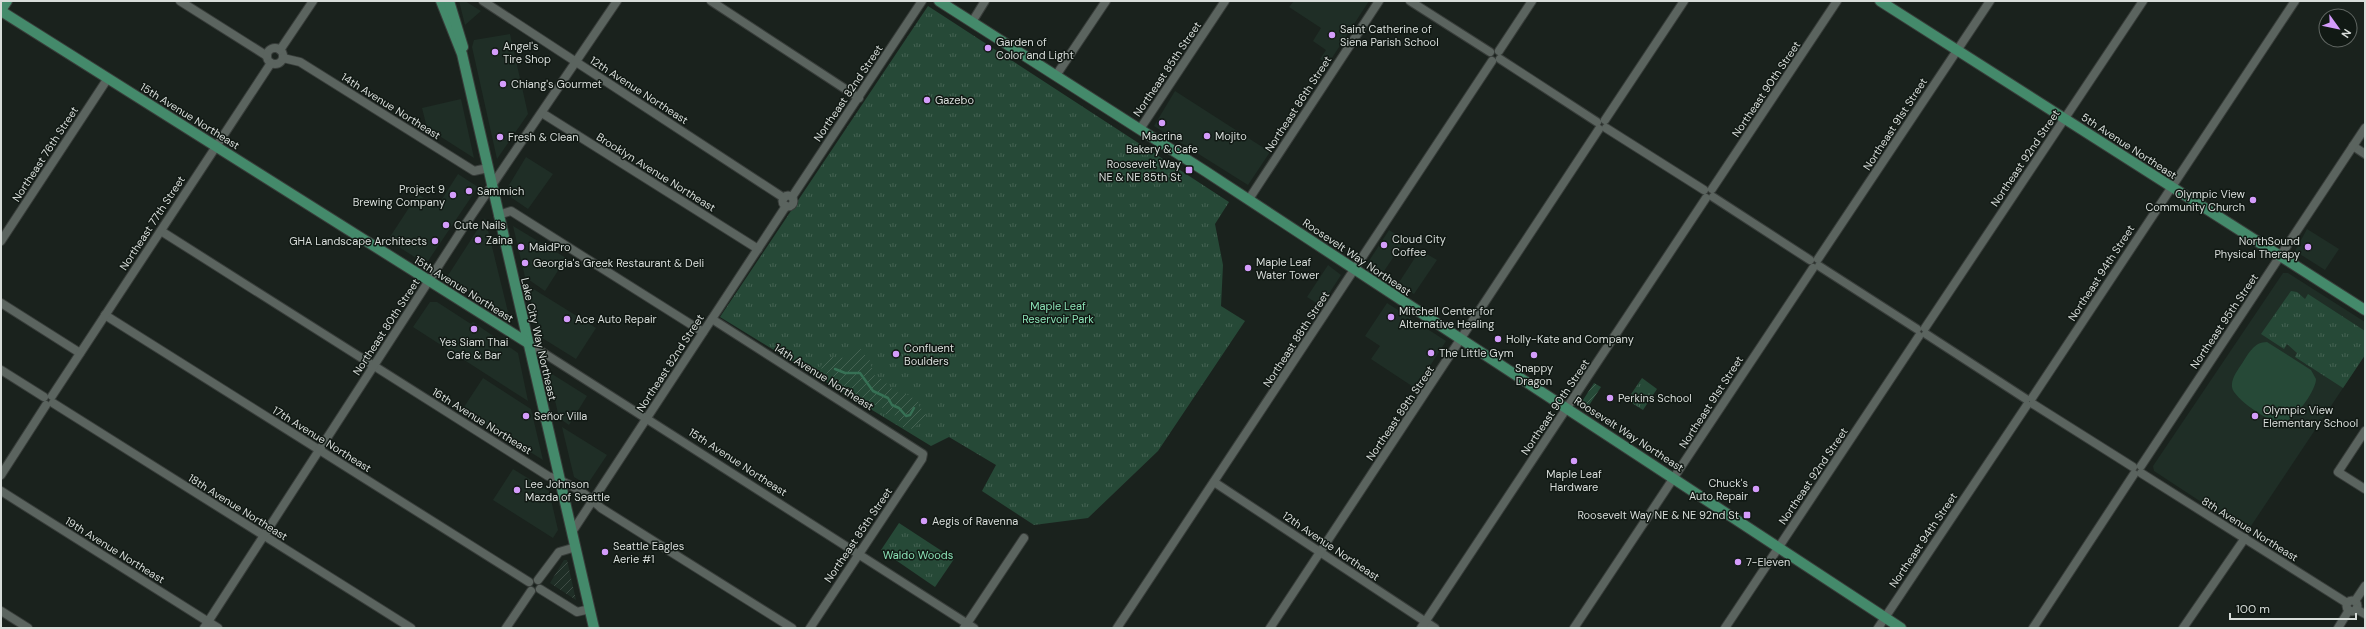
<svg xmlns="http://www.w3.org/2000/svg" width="2366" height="629" font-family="'DM Sans',sans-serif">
	<defs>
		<pattern id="industrial-furrows" width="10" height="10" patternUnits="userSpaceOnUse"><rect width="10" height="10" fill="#1f2e26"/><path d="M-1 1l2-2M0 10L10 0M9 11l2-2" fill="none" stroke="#3f4c45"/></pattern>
		<pattern id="park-tufts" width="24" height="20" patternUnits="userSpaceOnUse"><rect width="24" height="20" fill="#264937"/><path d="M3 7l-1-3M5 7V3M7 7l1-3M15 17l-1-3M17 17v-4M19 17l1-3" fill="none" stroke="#456353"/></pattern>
		<pattern id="garden-furrows" width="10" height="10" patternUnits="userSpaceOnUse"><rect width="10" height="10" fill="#264937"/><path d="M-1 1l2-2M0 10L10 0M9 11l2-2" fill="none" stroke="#456353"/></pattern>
	</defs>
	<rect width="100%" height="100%" fill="#1a221d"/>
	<g fill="#1f2e26">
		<polygon points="459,1 465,1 481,11 465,25"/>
		<polygon points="1294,1 1369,1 1328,64 1320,59 1326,50 1313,41 1321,28 1289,7"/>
		<polygon points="510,34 528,114 497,159 472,47 474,40"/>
		<polygon points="1175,91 1270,152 1248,185 1154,126"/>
		<polygon points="461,99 474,158 427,128 422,108"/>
		<polygon points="526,157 553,174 528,209 509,196 506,190"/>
		<polygon points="458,174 478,187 428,261 424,263 388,240 418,194 437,207"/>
		<polygon points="485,218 508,312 506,315 447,277"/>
		<polygon points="513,226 566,258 545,291 525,277"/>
		<polygon points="2307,229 2339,249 2325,270 2295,251"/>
		<polygon points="1389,230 1405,240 1382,274 1367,264"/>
		<polygon points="1420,250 1437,260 1414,294 1398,284"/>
		<polygon points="1328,265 1341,275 1321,306 1307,297"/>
		<polygon points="2283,273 2288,273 2365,322 2365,355 2247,532 2154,471 2153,466"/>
		<polygon points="527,285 596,328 576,359 539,336"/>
		<polygon points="430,302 437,302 471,324 473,322 518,353 528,401 413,327"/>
		<polygon points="1387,303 1446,341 1428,369 1427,376 1418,390 1371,359 1380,346 1365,336"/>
		<polygon points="552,374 587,396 569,425 559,418 550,378"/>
		<polygon points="483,378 531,409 543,460 462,410"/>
		<polygon points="562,427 607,455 587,485 574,477"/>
		<polygon points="513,469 549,491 558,530 553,538 493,500"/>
	</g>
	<polygon fill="url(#industrial-furrows)" points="564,560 567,560 576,600 550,583"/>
	<path fill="#264937" d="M2267 342 2311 370 2316 379C2316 391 2294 421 2282 423 2271 424 2233 398 2232 387 2231 378 2238 370 2243 362 2249 353 2254 342 2267 342Z"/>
	<g fill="url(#park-tufts)">
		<polygon points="928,6 1229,202 1215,224 1223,265 1221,306 1245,321 1158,451 1088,518 1034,525 982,491 996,465 949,437 931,446 720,317"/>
		<polygon points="2291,291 2297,292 2305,299 2308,294 2365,331 2365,355 2343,388 2295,357 2297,353 2287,344 2284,349 2261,334"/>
		<polygon points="1642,378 1657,389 1643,410 1627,400"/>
		<polygon points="899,523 954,559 935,587 881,550"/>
	</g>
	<g fill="url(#garden-furrows)">
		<polygon points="859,349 865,350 864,354 869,358 874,375 884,381 896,393 901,391 918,401 920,408 925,411 926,416 913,429 903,427 903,424 897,420 894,414 886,415 881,405 873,405 871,402 863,399 861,396 843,388 845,386 837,384 820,367 829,357 847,358"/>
		<polygon points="1594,383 1601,387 1588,407 1581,403"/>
	</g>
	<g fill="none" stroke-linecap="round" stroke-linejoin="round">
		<polyline stroke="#377155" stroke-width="2.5" points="835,369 845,373 860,373 873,391 888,398 892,405 899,408 906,416 910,415 914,408"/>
		<g stroke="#383d3a" stroke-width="10">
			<g id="minor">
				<polyline points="180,1 267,56"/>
				<polyline points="483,1 784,198"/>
				<polyline points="711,1 859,98"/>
				<polyline points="1410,1 1490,52"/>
				<polyline points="972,22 985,1"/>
				<circle cx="275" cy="56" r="8"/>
				<polyline points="280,50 313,1"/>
				<polyline points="1499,51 1532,1"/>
				<polyline points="283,58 300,62 474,171 488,168"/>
				<polyline points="1500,59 1597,122"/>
				<polyline points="1057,74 1106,1"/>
				<polyline points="542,113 758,249"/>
				<polyline points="1605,120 1684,1"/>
				<polyline points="1606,128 1704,190"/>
				<polyline points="1140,129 1225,1"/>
				<polyline points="2353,146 2365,154"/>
				<polyline points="1712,189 1837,1"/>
				<circle cx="788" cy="201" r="5.5"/>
				<polyline points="792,197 922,1"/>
				<polyline points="1713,197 1810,260"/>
				<polyline points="1249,199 1379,1"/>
				<polyline points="498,215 511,211 703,332"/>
				<path d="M161 231 548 476C567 482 587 494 601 508L792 628"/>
				<polyline points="1,241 108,78"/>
				<polyline points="1818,259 1990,1"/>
				<polyline points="1819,266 1917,329"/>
				<polyline points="1,303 80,353"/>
				<polyline points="105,315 529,582"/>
				<polyline points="712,319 923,454 922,459 810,628"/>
				<polyline points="1925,328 2143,1"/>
				<polyline points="1926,334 2026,399"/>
				<polyline points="528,343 974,628"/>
				<polyline points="1,370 44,397"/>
				<polyline points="52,396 271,63"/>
				<polyline points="2032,398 2295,1"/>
				<polyline points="53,403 411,628"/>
				<polyline points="2033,404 2133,467"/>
				<polyline points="2365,431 2338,472 2365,489"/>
				<polyline points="2141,466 2365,128"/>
				<polyline points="2141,473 2347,603"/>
				<polyline points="1,475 46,405"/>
				<polyline points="1214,482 1435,628"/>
				<polyline points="1,491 218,628"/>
				<polyline points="572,532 786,206"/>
				<polyline points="538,580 559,552 576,547"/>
				<polyline points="540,589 577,612 590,609"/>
				<circle cx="2352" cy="606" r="5.5"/>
				<polyline points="2355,601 2365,586"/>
				<polyline points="2356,609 2365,614"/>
				<polyline points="1,611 28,628"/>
				<polyline points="204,628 463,228 617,1"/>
				<polyline points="506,628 531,591"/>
				<polyline points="964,628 1024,538"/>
				<polyline points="1117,628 1492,61"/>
				<polyline points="1270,628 1599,129"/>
				<polyline points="1421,628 1706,198"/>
				<polyline points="1574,628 1813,268"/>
				<polyline points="1725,628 1919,336"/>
				<polyline points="1878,628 2027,405"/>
				<polyline points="2033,628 2134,474"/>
				<polyline points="2183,628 2245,538"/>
				<polyline points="2338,628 2349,610"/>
			</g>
		</g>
		<g stroke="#383d3a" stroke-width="12">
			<g id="major">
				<polyline points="441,1 462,54 594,628"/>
				<polyline points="449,1 463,47"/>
				<polyline points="939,1 1205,171 1901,628"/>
				<polyline points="1880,1 2365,310"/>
				<polyline points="1,10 7,1"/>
				<polyline points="1,11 528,343"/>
			</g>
		</g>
		<use href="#minor" stroke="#5b645f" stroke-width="8"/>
		<use href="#major" stroke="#448a6b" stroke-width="10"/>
	</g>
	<g fill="#d49cfb" stroke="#111914" stroke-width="1.5">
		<circle cx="1332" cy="35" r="4"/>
		<circle cx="988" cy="48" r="4"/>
		<circle cx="495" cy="52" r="4"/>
		<circle cx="503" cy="84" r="4"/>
		<circle cx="927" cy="100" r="4"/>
		<circle cx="1162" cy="123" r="4"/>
		<circle cx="1207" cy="136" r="4"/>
		<circle cx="500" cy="137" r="4"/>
		<rect x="1185" y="166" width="8" height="8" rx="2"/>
		<circle cx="469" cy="191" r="4"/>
		<circle cx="453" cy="195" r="4"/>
		<circle cx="2253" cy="200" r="4"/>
		<circle cx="446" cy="225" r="4"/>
		<circle cx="478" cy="240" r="4"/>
		<circle cx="435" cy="241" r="4"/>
		<circle cx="1384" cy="245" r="4"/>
		<circle cx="521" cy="247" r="4"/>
		<circle cx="2308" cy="247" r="4"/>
		<circle cx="525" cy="263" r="4"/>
		<circle cx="1248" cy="268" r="4"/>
		<circle cx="1391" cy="317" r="4"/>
		<circle cx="567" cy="319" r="4"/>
		<circle cx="474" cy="329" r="4"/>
		<circle cx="1498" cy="339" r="4"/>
		<circle cx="1431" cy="353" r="4"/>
		<circle cx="896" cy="354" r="4"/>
		<circle cx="1534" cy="355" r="4"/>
		<circle cx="1610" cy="398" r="4"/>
		<circle cx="526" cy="416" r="4"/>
		<circle cx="2255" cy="416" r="4"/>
		<circle cx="1574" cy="461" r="4"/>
		<circle cx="1756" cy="489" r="4"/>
		<circle cx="517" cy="490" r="4"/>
		<rect x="1743" y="511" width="8" height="8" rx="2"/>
		<circle cx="924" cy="521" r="4"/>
		<circle cx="605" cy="552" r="4"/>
		<circle cx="1738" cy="562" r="4"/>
	</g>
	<g text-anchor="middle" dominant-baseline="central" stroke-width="3" stroke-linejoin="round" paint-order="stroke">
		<g font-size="11" fill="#d8ddda" stroke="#111914" text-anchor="start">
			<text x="1340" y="29">Saint Catherine of<tspan x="1340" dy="13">Siena Parish School</tspan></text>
			<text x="996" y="42">Garden of<tspan x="996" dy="13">Color and Light</tspan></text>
			<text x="503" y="46">Angel's<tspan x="503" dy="13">Tire Shop</tspan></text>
			<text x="511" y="84">Chiang's Gourmet</text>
			<text x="935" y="100">Gazebo</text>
			<text x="1162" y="136" text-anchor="middle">Macrina<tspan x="1162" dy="13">Bakery &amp; Cafe</tspan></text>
			<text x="1215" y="136">Mojito</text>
			<text x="508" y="137">Fresh &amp; Clean</text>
			<text x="1181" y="164" text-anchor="end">Roosevelt Way<tspan x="1181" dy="13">NE &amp; NE 85th St</tspan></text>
			<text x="445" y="189" text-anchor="end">Project 9<tspan x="445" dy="13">Brewing Company</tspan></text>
			<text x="477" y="191">Sammich</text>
			<text x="2245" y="194" text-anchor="end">Olympic View<tspan x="2245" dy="13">Community Church</tspan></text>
			<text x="454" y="225">Cute Nails</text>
			<text x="1392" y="239">Cloud City<tspan x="1392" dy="13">Coffee</tspan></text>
			<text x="486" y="240">Zaina</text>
			<text x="427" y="241" text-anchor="end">GHA Landscape Architects</text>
			<text x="2300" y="241" text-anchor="end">NorthSound<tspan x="2300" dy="13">Physical Therapy</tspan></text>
			<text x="529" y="247">MaidPro</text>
			<text x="1256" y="262">Maple Leaf<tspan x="1256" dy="13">Water Tower</tspan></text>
			<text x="533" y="263">Georgia's Greek Restaurant &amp; Deli</text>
			<text x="1399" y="311">Mitchell Center for<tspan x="1399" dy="13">Alternative Healing</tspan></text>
			<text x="575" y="319">Ace Auto Repair</text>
			<text x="1506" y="339">Holly-Kate and Company</text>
			<text x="474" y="342" text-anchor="middle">Yes Siam Thai<tspan x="474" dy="13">Cafe &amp; Bar</tspan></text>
			<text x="904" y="348">Confluent<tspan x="904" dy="13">Boulders</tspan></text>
			<text x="1439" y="353">The Little Gym</text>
			<text x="1534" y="368" text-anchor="middle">Snappy<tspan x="1534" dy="13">Dragon</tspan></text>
			<text x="1618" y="398">Perkins School</text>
			<text x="2263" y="410">Olympic View<tspan x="2263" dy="13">Elementary School</tspan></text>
			<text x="534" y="416">Señor Villa</text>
			<text x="1574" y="474" text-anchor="middle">Maple Leaf<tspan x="1574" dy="13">Hardware</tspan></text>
			<text x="1748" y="483" text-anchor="end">Chuck's<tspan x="1748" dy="13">Auto Repair</tspan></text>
			<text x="525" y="484">Lee Johnson<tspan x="525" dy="13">Mazda of Seattle</tspan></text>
			<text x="1739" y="515" text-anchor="end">Roosevelt Way NE &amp; NE 92nd St</text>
			<text x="932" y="521">Aegis of Ravenna</text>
			<text x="613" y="546">Seattle Eagles<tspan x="613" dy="13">Aerie #1</tspan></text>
			<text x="1746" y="562">7-Eleven</text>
		</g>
		<g font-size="11" fill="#d8ddda" stroke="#111914">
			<text transform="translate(1167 69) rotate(-56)">Northeast 85th Street</text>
			<text transform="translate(1766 89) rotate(-56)">Northeast 90th Street</text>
			<text transform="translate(639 90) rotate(33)">12th Avenue Northeast</text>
			<text transform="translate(848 93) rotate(-56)">Northeast 82nd Street</text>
			<text transform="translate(1298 104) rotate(-57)">Northeast 86th Street</text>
			<text transform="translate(391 106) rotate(32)">14th Avenue Northeast</text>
			<text transform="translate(190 116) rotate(32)">15th Avenue Northeast</text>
			<text transform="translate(1895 124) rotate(-57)">Northeast 91st Street</text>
			<text transform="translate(2129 146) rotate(33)">5th Avenue Northeast</text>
			<text transform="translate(45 154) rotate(-57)">Northeast 76th Street</text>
			<text transform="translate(2025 158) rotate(-56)">Northeast 92nd Street</text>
			<text transform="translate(656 172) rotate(32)">Brooklyn Avenue Northeast</text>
			<text transform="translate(152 223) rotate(-57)">Northeast 77th Street</text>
			<text transform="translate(1357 257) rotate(34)">Roosevelt Way Northeast</text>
			<text transform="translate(2101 273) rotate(-57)">Northeast 94th Street</text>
			<text transform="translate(464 289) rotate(32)">15th Avenue Northeast</text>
			<text transform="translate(2224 321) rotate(-56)">Northeast 95th Street</text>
			<text transform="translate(386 327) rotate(-57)">Northeast 80th Street</text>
			<text transform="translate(539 339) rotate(77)">Lake City Way Northeast</text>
			<text transform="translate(1296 339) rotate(-57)">Northeast 88th Street</text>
			<text transform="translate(670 363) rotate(-57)">Northeast 82nd Street</text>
			<text transform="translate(824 377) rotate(32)">14th Avenue Northeast</text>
			<text transform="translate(1711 402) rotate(-57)">Northeast 91st Street</text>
			<text transform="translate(1555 407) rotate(-56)">Northeast 90th Street</text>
			<text transform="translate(1400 413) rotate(-56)">Northeast 89th Street</text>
			<text transform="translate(482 421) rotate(32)">16th Avenue Northeast</text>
			<text transform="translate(1629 434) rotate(33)">Roosevelt Way Northeast</text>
			<text transform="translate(322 439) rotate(32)">17th Avenue Northeast</text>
			<text transform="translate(738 462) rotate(33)">15th Avenue Northeast</text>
			<text transform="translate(1813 476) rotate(-56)">Northeast 92nd Street</text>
			<text transform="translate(238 507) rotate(32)">18th Avenue Northeast</text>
			<text transform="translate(2250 529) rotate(32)">8th Avenue Northeast</text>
			<text transform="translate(858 535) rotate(-56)">Northeast 85th Street</text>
			<text transform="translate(1923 540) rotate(-56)">Northeast 94th Street</text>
			<text transform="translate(1331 546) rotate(34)">12th Avenue Northeast</text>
			<text transform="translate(115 550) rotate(32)">19th Avenue Northeast</text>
		</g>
		<g font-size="11" fill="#8be2b6" stroke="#111914">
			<text x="1058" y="306">Maple Leaf<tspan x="1058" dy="13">Reservoir Park</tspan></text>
			<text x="918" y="555">Waldo Woods</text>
		</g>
	</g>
	<rect width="2366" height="629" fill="none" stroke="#d8ddda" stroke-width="4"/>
	<g transform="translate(2338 28) rotate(123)"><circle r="19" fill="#111914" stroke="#616763"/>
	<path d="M0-3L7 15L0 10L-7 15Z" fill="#d49cfb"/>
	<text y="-6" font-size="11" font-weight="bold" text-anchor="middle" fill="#d8ddda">N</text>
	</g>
	<path d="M2230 613v6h126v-6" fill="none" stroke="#d8ddda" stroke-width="2"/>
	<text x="2236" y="613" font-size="12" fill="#d8ddda" stroke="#111914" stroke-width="3" paint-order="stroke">100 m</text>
</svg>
